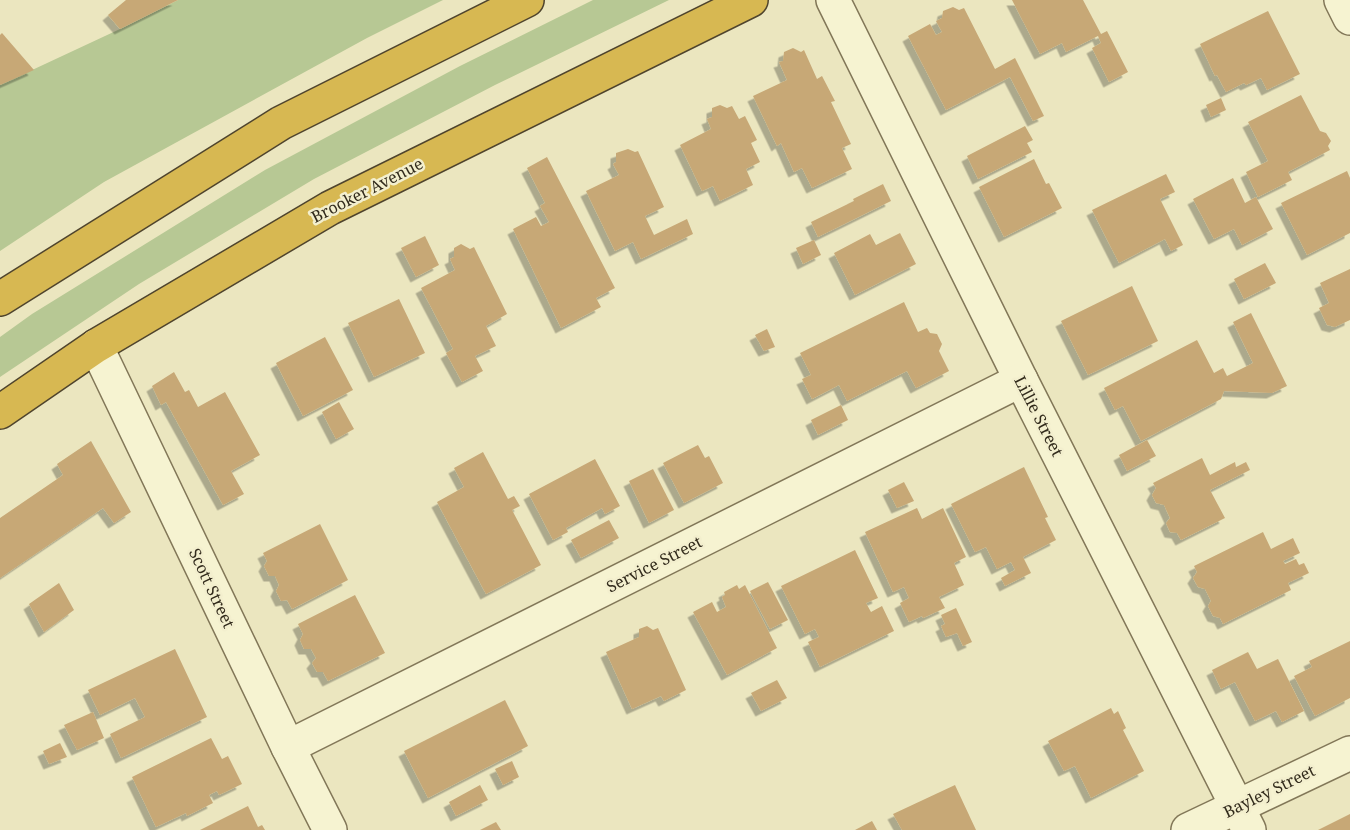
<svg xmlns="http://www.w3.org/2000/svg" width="1350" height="830" font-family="'Noto Serif',serif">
	<defs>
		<filter id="shadow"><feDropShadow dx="-5.5" dy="5.5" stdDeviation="0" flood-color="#0004"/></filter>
	</defs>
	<rect width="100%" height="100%" fill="#ebe6bf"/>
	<g fill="#b7c894">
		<polygon points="178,0 443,0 367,38 104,182 0,251 0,85 120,29"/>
		<polygon points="593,0 669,0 495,85 314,179 139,284 0,377 0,337 32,314 265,170 460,66"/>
	</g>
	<g fill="#c7a876" filter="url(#shadow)">
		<polygon points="126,0 178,0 120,29 108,15"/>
		<polygon points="1012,0 1083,0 1101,34 1107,31 1128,72 1109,82 1092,48 1101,43 1098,36 1066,52 1062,43 1040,54"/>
		<polygon points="953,7 959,10 964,8 995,69 1015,58 1044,116 1033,121 1010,77 946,110 908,36 930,24 936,35 942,32 936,21 942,18 943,11"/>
		<polygon points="1268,11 1300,74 1267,90 1261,78 1246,85 1244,83 1226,92 1217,75 1215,76 1200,44"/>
		<polygon points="2,33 34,70 0,85 0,35"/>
		<polygon points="793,48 801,52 804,50 817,79 822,76 835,101 831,102 851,144 842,148 852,169 812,188 802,168 794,172 781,143 777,146 753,96 787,80 779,62 783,61 784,52"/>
		<polygon points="1301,95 1320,131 1326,133 1331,141 1328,146 1330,150 1288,172 1292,180 1258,197 1246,172 1268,161 1248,122"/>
		<polygon points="1221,98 1226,110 1211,117 1206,105"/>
		<polygon points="720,105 727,108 732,106 739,119 745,116 757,140 751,143 760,162 746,169 753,185 720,201 713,186 702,191 680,145 711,129 707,119 712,117 712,108"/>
		<polygon points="1025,126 1033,140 1027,143 1032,152 978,179 967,156"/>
		<polygon points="628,149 635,152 638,151 664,207 645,216 654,235 687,219 693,234 641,259 633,242 615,251 586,191 619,175 613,164 616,162 616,153"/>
		<polygon points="547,157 615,288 596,298 601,307 561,328 513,229 536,217 541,226 549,222 540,206 545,203 527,168"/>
		<polygon points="1034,159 1046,184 1049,183 1062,208 1004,237 979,187"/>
		<polygon points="1347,171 1350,178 1350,233 1307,255 1281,203"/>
		<polygon points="1166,174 1175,192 1160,199 1183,245 1171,251 1165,239 1119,263 1092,210"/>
		<polygon points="1233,178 1245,203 1256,197 1273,229 1242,245 1234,229 1214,239 1193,199"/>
		<polygon points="883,184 891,201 818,237 811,222 854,201 853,199"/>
		<polygon points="900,233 916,264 855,295 834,253 870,234 876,245"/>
		<polygon points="425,236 439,265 416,277 401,248"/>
		<polygon points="814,240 821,255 803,264 796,248"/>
		<polygon points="461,244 470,249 474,247 507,314 486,326 496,346 475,356 483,371 462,382 446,353 453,349 421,288 455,270 450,259 454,257 454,248"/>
		<polygon points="1265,263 1276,283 1244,299 1234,279"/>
		<polygon points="1350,269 1350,320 1335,327 1327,325 1319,308 1329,303 1320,283"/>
		<polygon points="1132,286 1158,341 1088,375 1061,321"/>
		<polygon points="399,299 425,353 374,377 348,323"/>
		<polygon points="904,302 918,332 927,328 930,333 937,334 942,344 939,351 949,371 916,388 907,371 847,401 839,385 812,399 802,379 811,375 800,353"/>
		<polygon points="1251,313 1287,386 1272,393 1224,391 1221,399 1141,441 1123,406 1115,410 1104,388 1197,340 1214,373 1223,368 1227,376 1253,363 1233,322"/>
		<polygon points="767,329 775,347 764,351 755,335"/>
		<polygon points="325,337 353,390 303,416 276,363"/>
		<polygon points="174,372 185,392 189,390 198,407 225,392 260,455 231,471 244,494 223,505 166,402 161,405 152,386"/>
		<polygon points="339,402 354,429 336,439 322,412"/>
		<polygon points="841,405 848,420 818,435 811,420"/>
		<polygon points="1147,440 1156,456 1127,471 1119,455"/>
		<polygon points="91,441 131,512 114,523 103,508 0,578 0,518 63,475 57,464"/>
		<polygon points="698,445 705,458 709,456 723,483 684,503 663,463"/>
		<polygon points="483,452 508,499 514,496 520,506 512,510 541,565 486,594 437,502 464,487 454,468"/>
		<polygon points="1202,458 1210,475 1235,462 1236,467 1246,462 1250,470 1210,490 1225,518 1181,540 1177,533 1170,532 1166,523 1170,518 1164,505 1156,503 1152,495 1156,488 1153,483"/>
		<polygon points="595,459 620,506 605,514 602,508 566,528 568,532 553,540 529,494"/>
		<polygon points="1024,467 1048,517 1045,518 1056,540 1023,557 1031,573 1005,586 1001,578 1015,570 1011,562 997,569 986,547 975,552 951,504"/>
		<polygon points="653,469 674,510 649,523 629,481"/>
		<polygon points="904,482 914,501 897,508 888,490"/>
		<polygon points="917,508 922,519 943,508 966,557 954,563 964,585 939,597 945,608 923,618 922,616 909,622 900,603 909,598 904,587 893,592 865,532"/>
		<polygon points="609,520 619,538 581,558 571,540"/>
		<polygon points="320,524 348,580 292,609 287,600 281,601 276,591 279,585 275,576 269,576 264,566 267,561 263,553"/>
		<polygon points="1263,532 1271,549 1293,538 1300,553 1283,561 1285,564 1296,559 1299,565 1304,563 1309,573 1288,583 1291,590 1223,624 1220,618 1213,616 1208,606 1211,601 1205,589 1198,587 1193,578 1197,572 1194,566"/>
		<polygon points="855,550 878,598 866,603 871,612 882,606 894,631 820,667 808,642 819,637 815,629 805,634 781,586"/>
		<polygon points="768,582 788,620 770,629 750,591"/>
		<polygon points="59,583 74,610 44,632 29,604"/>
		<polygon points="737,585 739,589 745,585 777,648 727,675 693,612 712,602 717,612 726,607 722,597 725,595 724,592"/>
		<polygon points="355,595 385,653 328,681 323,672 317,672 312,663 316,658 311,649 304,649 300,640 303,634 298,624"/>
		<polygon points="956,608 972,642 963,646 957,633 946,637 941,626 945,624 941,615"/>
		<polygon points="647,626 653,630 658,628 686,690 664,701 661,696 632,709 606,652 639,637 639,629"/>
		<polygon points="1350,641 1350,698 1315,716 1294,676 1312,667 1309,661"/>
		<polygon points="175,649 207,717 121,758 110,734 145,717 135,698 100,715 88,690"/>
		<polygon points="1248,652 1257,669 1278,659 1304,711 1282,722 1276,711 1255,721 1235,682 1221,689 1212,670"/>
		<polygon points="777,680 787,698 761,711 751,693"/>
		<polygon points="505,700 528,746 428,798 404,751"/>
		<polygon points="1111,708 1114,714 1118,711 1126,728 1123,730 1144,771 1091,798 1075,766 1064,771 1048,741"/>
		<polygon points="93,712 104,738 77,750 64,725"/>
		<polygon points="211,738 222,759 228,756 242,784 219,795 217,791 209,795 213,803 187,816 186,813 156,827 132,777"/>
		<polygon points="60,743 67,757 49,764 43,751"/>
		<polygon points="512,761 519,777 503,785 495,769"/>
		<polygon points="480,785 488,800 456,816 449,802"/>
		<polygon points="955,785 976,830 902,830 893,814"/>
		<polygon points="248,806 258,827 262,825 265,830 200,830"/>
		<polygon points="1350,814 1350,830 1318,830"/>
		<polygon points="872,821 877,830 855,830"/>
		<polygon points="496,822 501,830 480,830"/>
	</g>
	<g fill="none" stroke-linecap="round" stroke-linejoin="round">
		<g stroke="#827758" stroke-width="36">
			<g id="minor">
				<polyline points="833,0 1021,380 1249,830"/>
				<polyline points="1341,0 1350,18"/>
				<polyline points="96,346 288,747 330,830"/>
				<polyline points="288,747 1021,380"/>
				<polyline points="1188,830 1350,753"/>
			</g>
		</g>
		<g stroke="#4f442d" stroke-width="36">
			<g id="highway">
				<polyline points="0,299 281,123 527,0"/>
				<polyline points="0,412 96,346 330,208 751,0"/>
			</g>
		</g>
		<use href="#minor" stroke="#f6f3d1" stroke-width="33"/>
		<use href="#highway" stroke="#d7b852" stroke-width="33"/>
	</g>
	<g text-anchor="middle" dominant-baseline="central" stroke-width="5" stroke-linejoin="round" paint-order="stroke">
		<g font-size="16" fill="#322b1c" stroke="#f3efce">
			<text transform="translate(367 190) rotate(-27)">Brooker Avenue</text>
			<text transform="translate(1039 416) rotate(63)">Lillie Street</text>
			<text transform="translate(654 564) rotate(-27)">Service Street</text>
			<text transform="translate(212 588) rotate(65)">Scott Street</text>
			<text transform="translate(1269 791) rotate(-26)">Bayley Street</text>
		</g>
	</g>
</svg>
